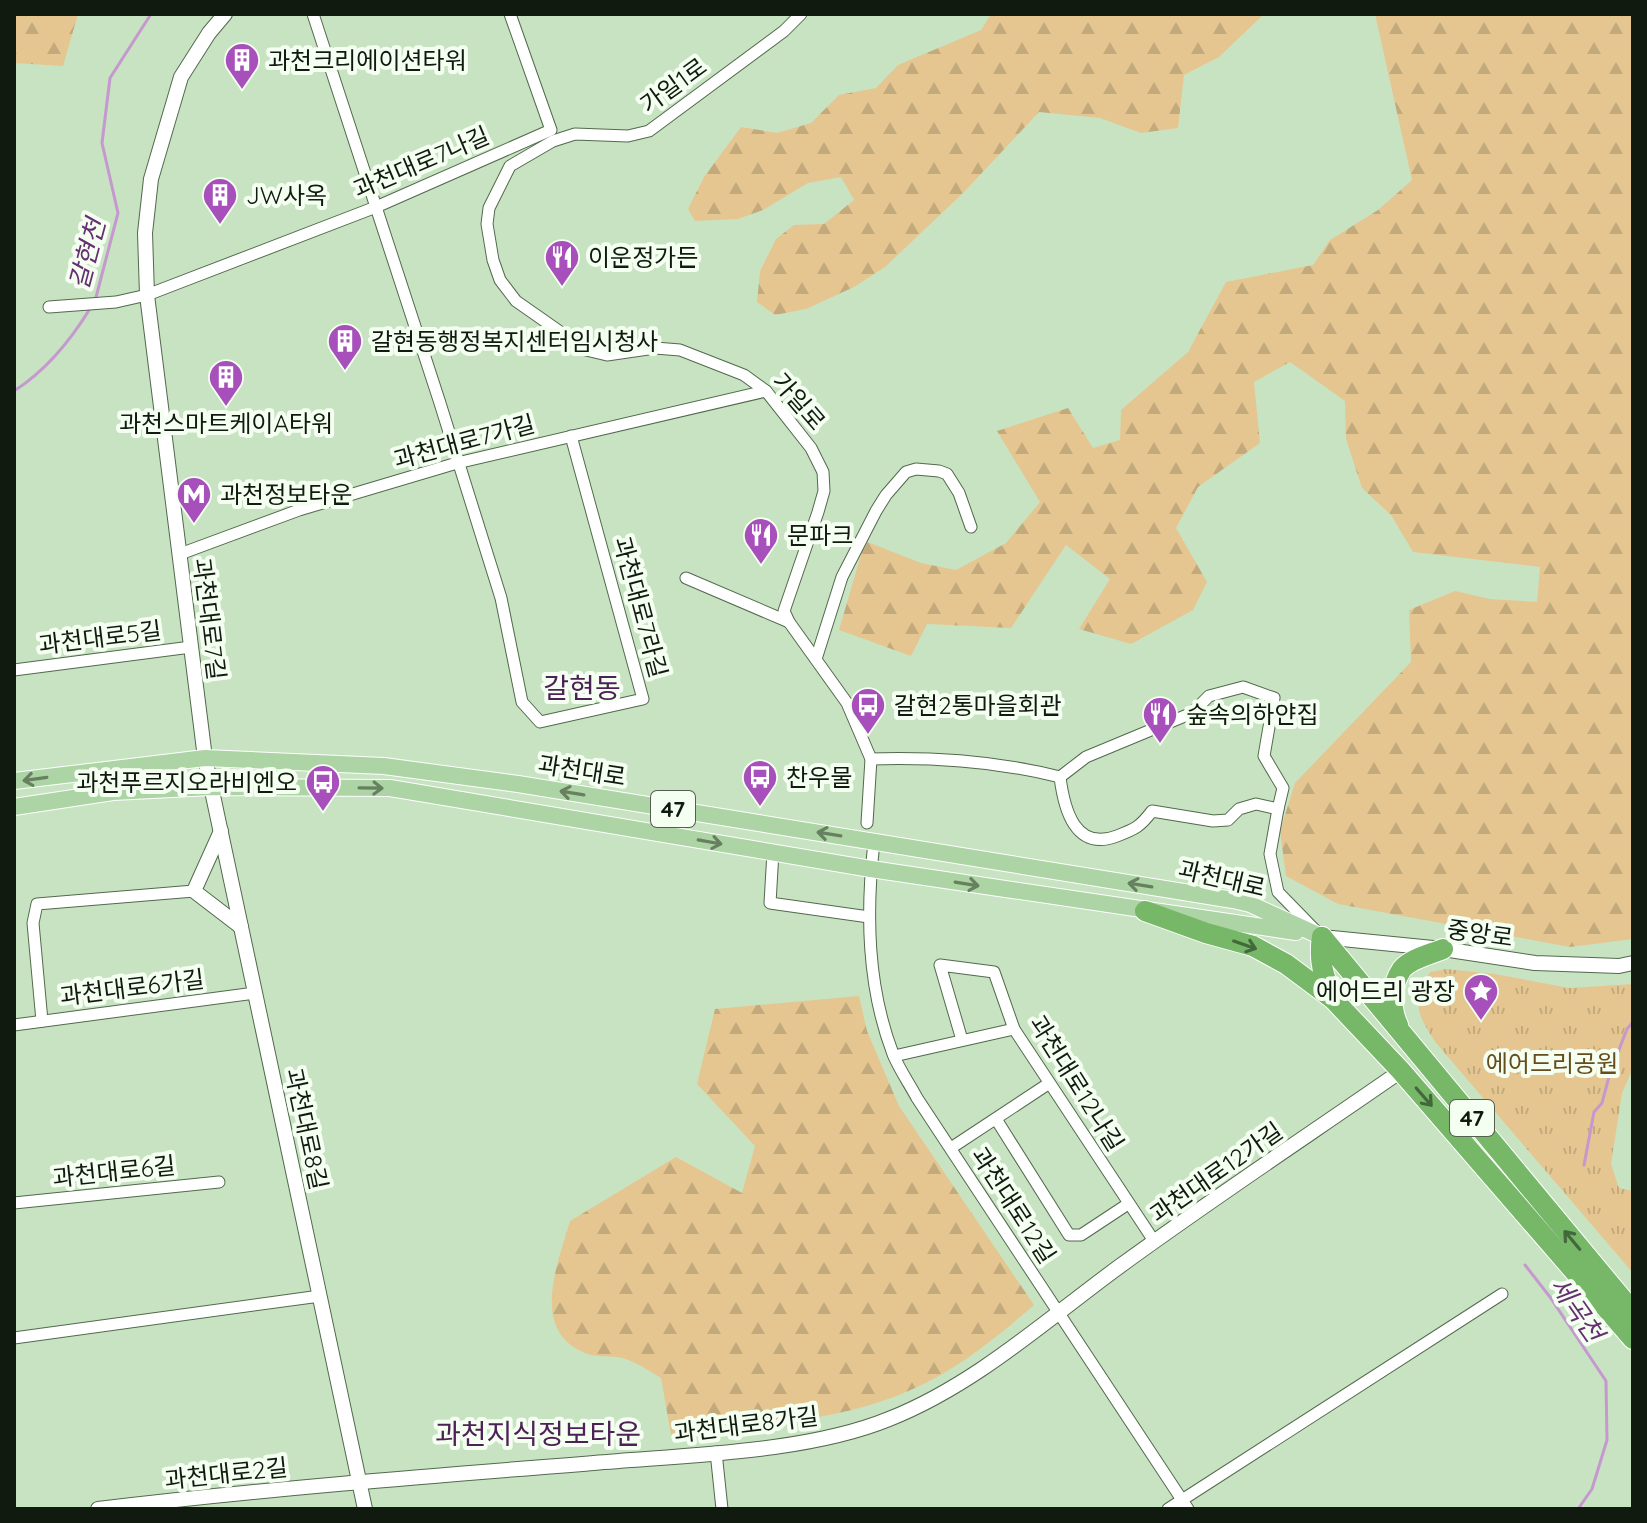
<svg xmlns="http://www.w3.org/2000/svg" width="1647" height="1523" font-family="Quicksand,'Noto Sans KR',sans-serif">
	<defs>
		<pattern id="forest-firs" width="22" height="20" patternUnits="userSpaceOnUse" patternTransform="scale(2)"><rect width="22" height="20" fill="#e5c691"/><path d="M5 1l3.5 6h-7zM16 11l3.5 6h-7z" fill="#c3aa7c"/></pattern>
		<pattern id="park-tufts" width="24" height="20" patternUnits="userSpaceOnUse" patternTransform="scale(2)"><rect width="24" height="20" fill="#e5c691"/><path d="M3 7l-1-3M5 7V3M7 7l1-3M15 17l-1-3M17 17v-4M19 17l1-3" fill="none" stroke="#c3aa7c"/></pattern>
	</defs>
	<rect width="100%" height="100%" fill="#c8e3c2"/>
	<g fill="url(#forest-firs)">
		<polygon points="14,14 78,14 63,66 14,63"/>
		<polygon points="991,14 1264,14 1219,57 1184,75 1178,128 1141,133 1100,118 1039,112 963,193 885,267 854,287 806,309 775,315 757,302 760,271 776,239 794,225 824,224 854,200 841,177 808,183 763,210 738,219 695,221 688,209 704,177 741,127 777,133 811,123 839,95 876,88 898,65 981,30"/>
		<polygon points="1375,14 1633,14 1633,939 1570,947 1338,904 1286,876 1280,831 1295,783 1411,662 1409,610 1455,591 1490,599 1537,602 1540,567 1413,552 1391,515 1362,488 1346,439 1345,401 1290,362 1254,382 1260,443 1198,487 1176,528 1207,582 1193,610 1131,644 1079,629 1110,579 1066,545 1011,628 927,624 911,656 839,630 865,541 921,563 956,570 1006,543 1040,502 997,431 1068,408 1093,448 1120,440 1121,410 1188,352 1226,282 1313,265 1330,240 1378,210 1412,180"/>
		<path d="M859 996 867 1031 899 1106 1034 1305C997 1337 958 1369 913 1389 838 1423 751 1425 671 1435L661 1378C649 1371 635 1361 622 1358 611 1355 596 1358 585 1353 529 1330 558 1263 570 1221L676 1157 742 1193 755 1146 697 1084 715 1009Z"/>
	</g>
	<path fill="url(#park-tufts)" d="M1446 969 1495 974 1569 988 1633 984V1068L1622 1093 1611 1164 1619 1188 1633 1191V1273L1436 1043C1417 1014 1411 1003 1430 972Z"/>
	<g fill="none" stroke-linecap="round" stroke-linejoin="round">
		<g stroke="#c598cf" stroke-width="3">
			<polyline points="95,301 118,213 102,143 110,78 151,14"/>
			<path d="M14 391C47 370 71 340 91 307"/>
			<polyline points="1584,1165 1594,1112 1602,1103 1610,1073 1627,1029 1633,1022"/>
			<polyline points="1525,1265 1550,1297 1606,1381 1607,1440 1592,1489 1578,1509"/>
		</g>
		<g stroke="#52694d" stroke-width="13">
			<g id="street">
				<polyline points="313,14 439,400 501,598 522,702 540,722 643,699 571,436"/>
				<polyline points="801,14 784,31 649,131 628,136 575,134 553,141 510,166 489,208 487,224 493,260 500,280 516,301 586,350 607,355 655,348 680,350 744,375 766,391 811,448 823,472 824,491 818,512 784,611 789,622 847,703 871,759 867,823"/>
				<polyline points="49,307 116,302 147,295 376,207 551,130 510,14"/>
				<polyline points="180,554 299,510 457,463 766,391"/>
				<polyline points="686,578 789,622"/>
				<polyline points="816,659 842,577 876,511 886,495 906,472 916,469 939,471 947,474 959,493 971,527"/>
				<polyline points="14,670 191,647"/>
				<path d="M871 759C936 757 997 761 1060 777 1064 809 1075 852 1117 836 1135 829 1140 827 1152 811L1213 821 1228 820 1239 809 1256 804 1278 809 1270 854 1278 892 1316 931"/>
				<polyline points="1060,777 1086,757 1192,713 1209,696 1243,687 1274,698 1264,756 1283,788 1278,809"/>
				<path d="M874 842C866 913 867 986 893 1054 899 1069 909 1083 917 1098L1188 1509"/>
				<polyline points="773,852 770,903 869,917"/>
				<polyline points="42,1021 33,923 37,904 194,891"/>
				<polyline points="14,1025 255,993"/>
				<polyline points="962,1040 940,965 994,972 1014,1029 1154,1241"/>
				<polyline points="894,1056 1014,1029"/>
				<polyline points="996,1119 1069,1235 1081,1235 1128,1204"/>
				<polyline points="951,1148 1048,1084"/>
				<polyline points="14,1203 219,1182"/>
				<polyline points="14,1338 320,1296"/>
				<polyline points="716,1452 722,1509"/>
				<polyline points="1168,1509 1502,1294"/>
			</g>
		</g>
		<g stroke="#52694d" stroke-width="16">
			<g id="secondary">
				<polyline points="225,14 209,33 181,77 151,179 145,233 147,295 205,758 365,1509"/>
				<polyline points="221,831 194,891 241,927"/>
				<polyline points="1322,937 1443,949 1535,963 1619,966 1633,963"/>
				<path d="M98 1509C263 1489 429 1476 594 1463 684 1455 806 1453 889 1419 975 1385 1046 1320 1120 1266 1212 1199 1307 1136 1401 1071"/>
			</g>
		</g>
		<g stroke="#fff" stroke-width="18">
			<g id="primary">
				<polyline points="14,781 205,758 384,766 518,784 1233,900 1250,904 1322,937"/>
				<polyline points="14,807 113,792 211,787 390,788 871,869 1296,932"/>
			</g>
		</g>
		<g stroke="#fff" stroke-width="22">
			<g id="highway">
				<polyline points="1145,911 1206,933 1253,946 1286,964 1333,999 1401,1071 1633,1339"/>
				<polyline points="1322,937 1633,1312"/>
				<path d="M1322 937C1318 961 1324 977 1333 999"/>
				<path d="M1398 1025C1390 1009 1391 985 1402 969 1410 959 1431 954 1443 949"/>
			</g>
		</g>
		<use href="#street" stroke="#fff" stroke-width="11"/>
		<use href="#secondary" stroke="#fff" stroke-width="14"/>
		<use href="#primary" stroke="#add4a4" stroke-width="16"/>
		<use href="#highway" stroke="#76b768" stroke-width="20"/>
	</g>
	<defs><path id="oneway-shaft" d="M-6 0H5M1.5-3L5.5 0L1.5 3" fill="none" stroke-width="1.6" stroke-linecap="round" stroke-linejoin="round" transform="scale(2)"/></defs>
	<g stroke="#668060">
		<use href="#oneway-shaft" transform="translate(35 779) rotate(172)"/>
		<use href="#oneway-shaft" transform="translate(371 788) rotate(1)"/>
		<use href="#oneway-shaft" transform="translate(572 793) rotate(-171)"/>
		<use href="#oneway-shaft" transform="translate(829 834) rotate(-171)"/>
		<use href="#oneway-shaft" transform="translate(710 842) rotate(10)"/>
		<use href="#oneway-shaft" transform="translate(967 884) rotate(9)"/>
		<use href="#oneway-shaft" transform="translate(1140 885) rotate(-171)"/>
	</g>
	<g stroke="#43683b">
		<use href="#oneway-shaft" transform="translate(1245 945) rotate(19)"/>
		<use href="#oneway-shaft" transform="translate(1424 1097) rotate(49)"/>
		<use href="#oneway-shaft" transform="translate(1572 1240) rotate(-130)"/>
	</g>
	<defs>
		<g id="building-pin" transform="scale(1.8)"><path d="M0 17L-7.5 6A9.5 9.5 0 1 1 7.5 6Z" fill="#a74fbb" stroke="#f4fff1"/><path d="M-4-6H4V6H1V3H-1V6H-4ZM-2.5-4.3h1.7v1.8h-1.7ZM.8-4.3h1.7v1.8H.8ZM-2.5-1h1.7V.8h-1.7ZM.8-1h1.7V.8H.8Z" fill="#fff"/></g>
		<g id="restaurant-pin" transform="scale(1.8)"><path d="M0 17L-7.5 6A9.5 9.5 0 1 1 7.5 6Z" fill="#a74fbb" stroke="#f4fff1"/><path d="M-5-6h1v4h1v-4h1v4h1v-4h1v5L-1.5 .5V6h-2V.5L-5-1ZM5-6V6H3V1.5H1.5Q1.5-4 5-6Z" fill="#fff"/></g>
		<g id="metro-pin" transform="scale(1.8)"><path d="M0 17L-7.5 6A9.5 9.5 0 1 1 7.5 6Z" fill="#a74fbb" stroke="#f4fff1"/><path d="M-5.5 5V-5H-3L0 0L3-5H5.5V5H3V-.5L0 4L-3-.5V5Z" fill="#fff"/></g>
		<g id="bus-pin" transform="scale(1.8)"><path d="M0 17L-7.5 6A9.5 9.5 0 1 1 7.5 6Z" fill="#a74fbb" stroke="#f4fff1"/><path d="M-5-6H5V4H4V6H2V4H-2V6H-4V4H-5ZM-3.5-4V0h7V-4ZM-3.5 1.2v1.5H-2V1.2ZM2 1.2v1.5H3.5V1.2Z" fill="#fff"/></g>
		<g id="sight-pin" transform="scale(1.8)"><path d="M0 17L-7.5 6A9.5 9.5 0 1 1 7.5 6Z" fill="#a74fbb" stroke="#f4fff1"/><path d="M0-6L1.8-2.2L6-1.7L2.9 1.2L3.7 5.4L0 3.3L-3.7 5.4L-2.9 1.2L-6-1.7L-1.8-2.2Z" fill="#fff"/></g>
	</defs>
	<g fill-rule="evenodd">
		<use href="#building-pin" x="242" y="60"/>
		<use href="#building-pin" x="220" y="195"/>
		<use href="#restaurant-pin" x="562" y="257"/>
		<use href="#building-pin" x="345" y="341"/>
		<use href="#building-pin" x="226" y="377"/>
		<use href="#metro-pin" x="194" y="494"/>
		<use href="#restaurant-pin" x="761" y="535"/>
		<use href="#bus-pin" x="868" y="705"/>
		<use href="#restaurant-pin" x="1160" y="714"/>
		<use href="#bus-pin" x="760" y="777"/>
		<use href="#bus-pin" x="323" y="782"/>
		<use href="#sight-pin" x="1481" y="991"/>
	</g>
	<g text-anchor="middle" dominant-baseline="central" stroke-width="8" stroke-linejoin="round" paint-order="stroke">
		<g fill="#f4fff1" stroke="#545f52" stroke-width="2">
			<rect x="651" y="791" width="44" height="36" rx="6"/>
			<rect x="1450" y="1100" width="44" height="36" rx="6"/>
		</g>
		<g font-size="22" font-weight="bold" fill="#101a0e">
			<text x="673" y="809">47</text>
			<text x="1472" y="1118">47</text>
		</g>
		<g font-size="24" fill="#101a0e" stroke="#f4fff1" text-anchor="start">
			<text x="268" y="60">과천크리에이션타워</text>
			<text x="246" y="195">JW사옥</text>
			<text x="588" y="257">이운정가든</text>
			<text x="371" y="341">갈현동행정복지센터임시청사</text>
			<text x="226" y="423" text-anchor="middle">과천스마트케이A타워</text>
			<text x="220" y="494">과천정보타운</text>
			<text x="787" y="535">문파크</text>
			<text x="894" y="705">갈현2통마을회관</text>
			<text x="1186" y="714">숲속의하얀집</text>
			<text x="786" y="777">찬우물</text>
			<text x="297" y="782" text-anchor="end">과천푸르지오라비엔오</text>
			<text x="1455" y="991" text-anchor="end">에어드리 광장</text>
		</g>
		<g font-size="24" fill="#101a0e" stroke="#f4fff1">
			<text transform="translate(673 85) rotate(-36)">가일1로</text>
			<text transform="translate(421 162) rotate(-23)">과천대로7나길</text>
			<text transform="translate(799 401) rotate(49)">가일로</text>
			<text transform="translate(464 441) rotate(-15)">과천대로7가길</text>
			<text transform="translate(641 607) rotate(75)">과천대로7라길</text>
			<text transform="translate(210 619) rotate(83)">과천대로7길</text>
			<text transform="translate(100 637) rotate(-7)">과천대로5길</text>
			<text transform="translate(582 770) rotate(9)">과천대로</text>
			<text transform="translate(1222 878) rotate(13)">과천대로</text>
			<text transform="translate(1480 933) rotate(8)">중앙로</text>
			<text transform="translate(132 987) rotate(-7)">과천대로6가길</text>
			<text transform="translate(1077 1083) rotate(58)">과천대로12나길</text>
			<text transform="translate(307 1129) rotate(78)">과천대로8길</text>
			<text transform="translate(114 1171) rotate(-6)">과천대로6길</text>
			<text transform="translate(1216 1172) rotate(-35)">과천대로12가길</text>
			<text transform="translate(1014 1205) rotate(57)">과천대로12길</text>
			<text transform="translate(746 1424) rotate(-7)">과천대로8가길</text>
			<text transform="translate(226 1473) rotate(-6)">과천대로2길</text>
		</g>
		<g font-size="24" fill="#664c1c" stroke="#f4fff1">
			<text x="1552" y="1063">에어드리공원</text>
		</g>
		<g font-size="26" font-style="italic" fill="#662f72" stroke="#f4fff1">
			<text transform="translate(87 254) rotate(-75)">갈현천</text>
			<text transform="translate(1577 1309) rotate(55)">세곡천</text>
		</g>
		<g font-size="28" fill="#4c2155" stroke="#f4fff1">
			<text x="582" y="687">갈현동</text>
			<text x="538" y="1433">과천지식정보타운</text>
		</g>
	</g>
	<rect width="1647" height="1523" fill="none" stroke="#101a0e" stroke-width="32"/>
</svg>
